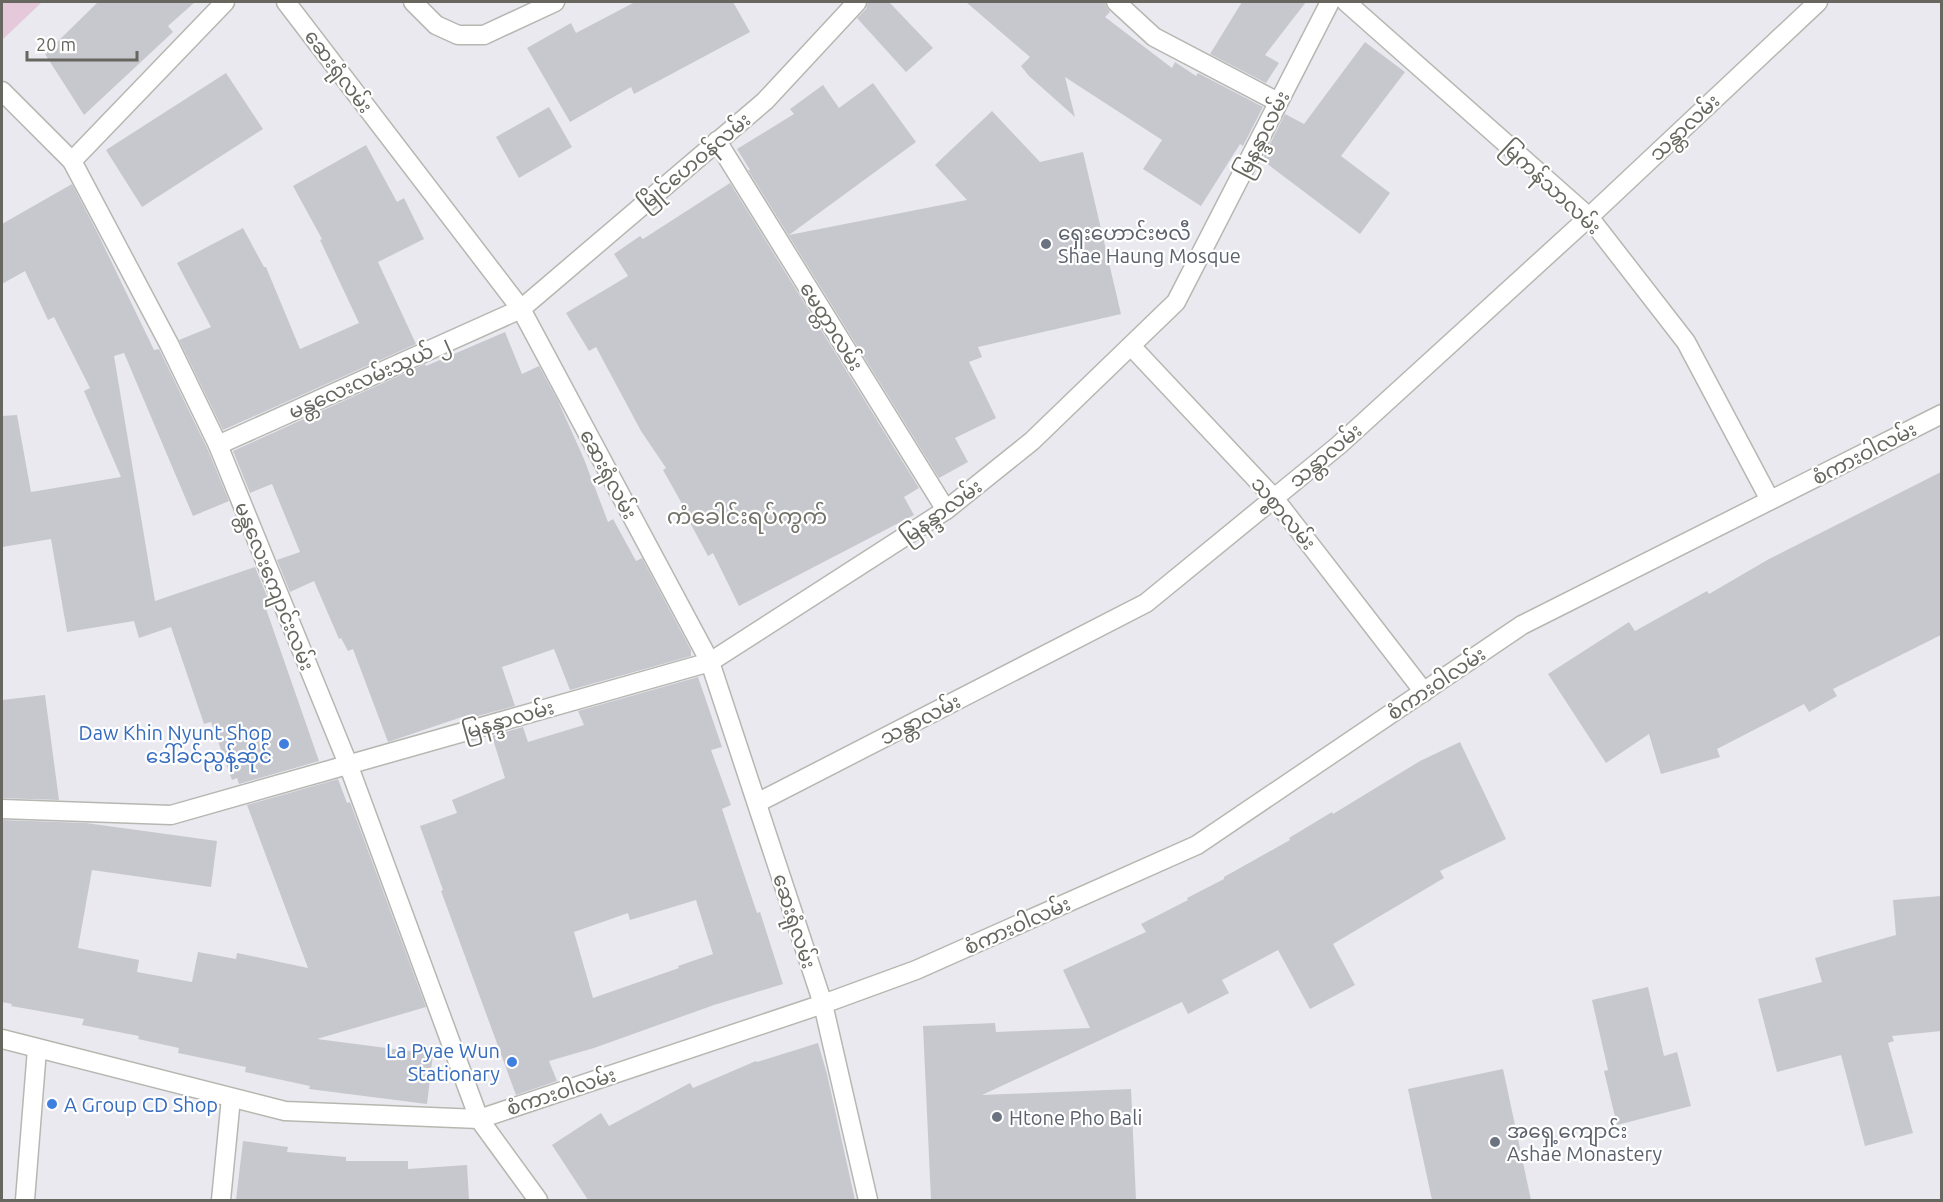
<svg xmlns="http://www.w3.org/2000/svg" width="1943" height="1202" font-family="Ubuntu,'Noto Sans Myanmar',sans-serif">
	<rect width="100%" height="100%" fill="#eae9f0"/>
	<polygon fill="#e5c8da" points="2,2 42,2 2,40"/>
	<g fill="#c7c7ce" fill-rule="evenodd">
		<polygon points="98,2 195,2 168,26 173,32 84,115 45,54"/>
		<polygon points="635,2 733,2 750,32 634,94 631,87 570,122 527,48 571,23 576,33"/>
		<polygon points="868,2 889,2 933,48 906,72 857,18 866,9"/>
		<polygon points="966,2 1105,2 1106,6 1110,12 1105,17 1172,68 1175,62 1196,76 1198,73 1263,107 1243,146 1240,144 1201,206 1143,169 1162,140 1065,77 1075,117 1029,76 1021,66 1030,57"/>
		<polygon points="1242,2 1306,2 1265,55 1279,63 1266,83 1210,54"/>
		<polygon points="1365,42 1405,72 1341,156 1390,193 1360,234 1262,160 1285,114 1304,124"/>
		<polygon points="226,73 263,129 142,207 106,150"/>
		<polygon points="873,83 916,142 789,235 967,200 935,165 992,111 1040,162 1083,152 1121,314 978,347 982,357 969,362 996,418 955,438 968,462 939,478 748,170 750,170 737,149 794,114 790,109 823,85 839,108"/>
		<polygon points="549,107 572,147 519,178 496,137"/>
		<polygon points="366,145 397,202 404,198 424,239 378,262 416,344 223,430 179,340 211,327 177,263 243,228 264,267 266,267 300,349 359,323 320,240 322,239 293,186"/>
		<polygon points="730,183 919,488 904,497 914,515 739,606 713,553 708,556 688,519 690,518 663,470 666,468 641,431 596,347 589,351 566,313 628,276 614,254 640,236 643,239"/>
		<polygon points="72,184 98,234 154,350 159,349 208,450 229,501 193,516 124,353 114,356 155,601 255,567 269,601 264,603 319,761 239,784 237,778 232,780 211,722 204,724 171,627 139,638 134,621 67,632 51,539 2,547 2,416 17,415 31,492 121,477 84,391 90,388 54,317 48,320 25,271 2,284 2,224"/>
		<polygon points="505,332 522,374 539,366 558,401 584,459 608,522 613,519 636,561 642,558 691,650 691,656 570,690 554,649 502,667 515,706 463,720 462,717 388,742 353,649 348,651 341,638 339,639 314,581 290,592 277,560 300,552 272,484 250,493 233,451 425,364 426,366"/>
		<polygon points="1941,472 1941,635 1833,689 1837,696 1809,712 1804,704 1717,749 1720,757 1661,774 1649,734 1606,763 1548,674 1629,622 1635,631 1707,591 1709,594 1769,559"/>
		<path d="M698 677 722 747 711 750 731 805 722 809 757 913 760 912 783 984 714 1005 594 1048 549 1061 557 1081 516 1095 441 891 443 890 420 826 457 813 452 800 505 778 492 736 523 727 528 742 584 725 578 711ZM696 900 713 954 678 966 679 968 593 998 574 932 628 913 630 920Z"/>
		<polygon points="45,695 59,800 2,798 2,700"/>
		<polygon points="1460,742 1506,839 1440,871 1444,878 1333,944 1355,985 1310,1009 1278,950 1222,980 1229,993 1188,1014 1182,1002 982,1095 1131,1089 1136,1200 931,1200 923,1026 995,1023 996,1032 1090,1028 1063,970 1146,932 1141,924 1188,900 1187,898 1224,879 1224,877 1290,840 1289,838 1332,812 1333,814 1420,761"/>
		<polygon points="338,779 347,803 350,802 426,1007 317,1039 433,1054 427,1104 309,1089 310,1086 245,1072 246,1067 178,1053 179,1048 138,1039 139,1036 82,1025 84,1019 11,1006 12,1004 2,1002 2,820 86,823 217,841 211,887 92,870 78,948 139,960 137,972 192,982 198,952 236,959 237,953 308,968 247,805"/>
		<polygon points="1941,896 1941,1031 1892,1036 1894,1041 1888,1043 1913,1133 1865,1146 1841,1055 1777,1072 1758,999 1822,982 1815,958 1896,935 1893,900"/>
		<polygon points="1648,987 1664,1056 1677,1052 1691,1106 1617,1125 1604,1071 1608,1070 1592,1000"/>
		<polygon points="818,1043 827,1074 855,1200 588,1200 552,1145 601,1113 609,1126 690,1083 693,1088 756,1061 757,1062"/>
		<polygon points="1503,1069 1531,1200 1432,1200 1408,1089"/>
		<polygon points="243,1141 288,1147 287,1152 346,1157 346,1161 408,1161 408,1169 467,1165 469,1200 236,1200"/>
	</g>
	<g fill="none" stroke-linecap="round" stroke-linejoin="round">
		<g stroke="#b6b7b1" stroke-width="21">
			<g id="minor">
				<polyline points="286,2 521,309 710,662 823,1004 868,1200"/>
				<polyline points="413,2 436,25 458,35 484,35 555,2"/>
				<polyline points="1116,2 1154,37 1278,102"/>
				<polyline points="1346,2 1589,217 1686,342 1770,500"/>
				<polyline points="717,141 946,510"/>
				<polyline points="72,161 225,2"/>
				<polyline points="1131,346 1274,498 1424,692"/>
				<polyline points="218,445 521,309 765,101 857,2"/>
				<polyline points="757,803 1146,603 1339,445 1589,217 1818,2"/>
				<polyline points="2,809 171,815 710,662 946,510 1032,441 1176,302 1330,2"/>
				<polyline points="221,1200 231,1098"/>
			</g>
		</g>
		<g stroke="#b6b7b1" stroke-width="21">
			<g id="tertiary">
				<polyline points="2,91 72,161 169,344 218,445 348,764 479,1119"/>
				<polyline points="25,1200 37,1049"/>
			</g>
		</g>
		<g stroke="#b7b7b0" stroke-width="21">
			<g id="secondary">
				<polyline points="2,1039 285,1111 479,1119 823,1004 916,970 1197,845 1522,625 1942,414"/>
				<polyline points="479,1119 538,1200"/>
			</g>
		</g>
		<use href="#minor" stroke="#fff" stroke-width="18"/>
		<use href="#tertiary" stroke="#fff" stroke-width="18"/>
		<use href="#secondary" stroke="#fff" stroke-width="18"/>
	</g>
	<g fill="#6b7280" stroke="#fff" stroke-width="2">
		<circle cx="1046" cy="244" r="6"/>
		<circle cx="997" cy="1117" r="6"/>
		<circle cx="1495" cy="1142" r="6"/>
	</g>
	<g fill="#3f7fe0" stroke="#fff" stroke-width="2">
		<circle cx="284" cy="744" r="6"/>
		<circle cx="512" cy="1062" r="6"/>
		<circle cx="52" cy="1104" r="6"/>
	</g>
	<g text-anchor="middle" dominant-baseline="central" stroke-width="4.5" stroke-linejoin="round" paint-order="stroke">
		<g font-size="20" fill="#676760" stroke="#fff">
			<text transform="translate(339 71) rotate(53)">ဆေးရုံလမ်း</text>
			<text transform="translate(1684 127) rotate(-43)">သန္တာလမ်း</text>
			<text transform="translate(1262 134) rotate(-63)">မြနန္ဒာလမ်း</text>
			<text transform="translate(694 161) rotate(-40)">မြိုင်ဟေဝန်လမ်း</text>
			<text transform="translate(1552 187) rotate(43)">မြကန်သာလမ်း</text>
			<text transform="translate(832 326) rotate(58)">မေတ္တာလမ်း</text>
			<text transform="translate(369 377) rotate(-24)">မန္တလေးလမ်းသွယ် ၂</text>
			<text transform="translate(1864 453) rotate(-27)">စံကားဝါလမ်း</text>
			<text transform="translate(1325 455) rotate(-40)">သန္တာလမ်း</text>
			<text transform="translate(609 474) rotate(62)">ဆေးရုံလမ်း</text>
			<text transform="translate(941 511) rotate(-36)">မြနန္ဒာလမ်း</text>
			<text transform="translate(1284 513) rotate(50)">သစ္စာလမ်း</text>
			<text transform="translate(275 586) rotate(68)">မန္တလေးကျောင်းလမ်း</text>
			<text transform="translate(1436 683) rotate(-34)">စံကားဝါလမ်း</text>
			<text transform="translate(508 719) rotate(-16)">မြနန္ဒာလမ်း</text>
			<text transform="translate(920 719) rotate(-27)">သန္တာလမ်း</text>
			<text transform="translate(795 921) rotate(72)">ဆေးရုံလမ်း</text>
			<text transform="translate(1017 925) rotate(-24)">စံကားဝါလမ်း</text>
			<text transform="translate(561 1091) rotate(-18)">စံကားဝါလမ်း</text>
		</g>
		<g font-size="20" fill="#5b616d" stroke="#fff" text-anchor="start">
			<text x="1058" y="232">ရှေးဟောင်းဗလီ<tspan x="1058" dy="23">Shae Haung Mosque</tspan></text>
			<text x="1009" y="1117">Htone Pho Bali</text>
			<text x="1507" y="1130">အရှေ့ကျောင်း<tspan x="1507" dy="23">Ashae Monastery</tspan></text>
		</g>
		<g font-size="20" fill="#366cbe" stroke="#fff" text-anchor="end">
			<text x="272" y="732">Daw Khin Nyunt Shop<tspan x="272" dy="23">ဒေါ်ခင်ညွန့်ဆိုင်</tspan></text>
			<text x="500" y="1050">La Pyae Wun<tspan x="500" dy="23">Stationary</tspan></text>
			<text x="64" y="1104" text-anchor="start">A Group CD Shop</text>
		</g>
		<g font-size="22" fill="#74736c" stroke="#fff">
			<text x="747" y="515">ကံခေါင်းရပ်ကွက်</text>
		</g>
	</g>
	<rect width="1943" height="1202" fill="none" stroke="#676760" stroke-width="6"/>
	<path d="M27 51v9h110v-9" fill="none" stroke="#676760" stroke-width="3"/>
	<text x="36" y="51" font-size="18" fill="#676760" stroke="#ffffff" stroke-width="4.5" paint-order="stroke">20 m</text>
</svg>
